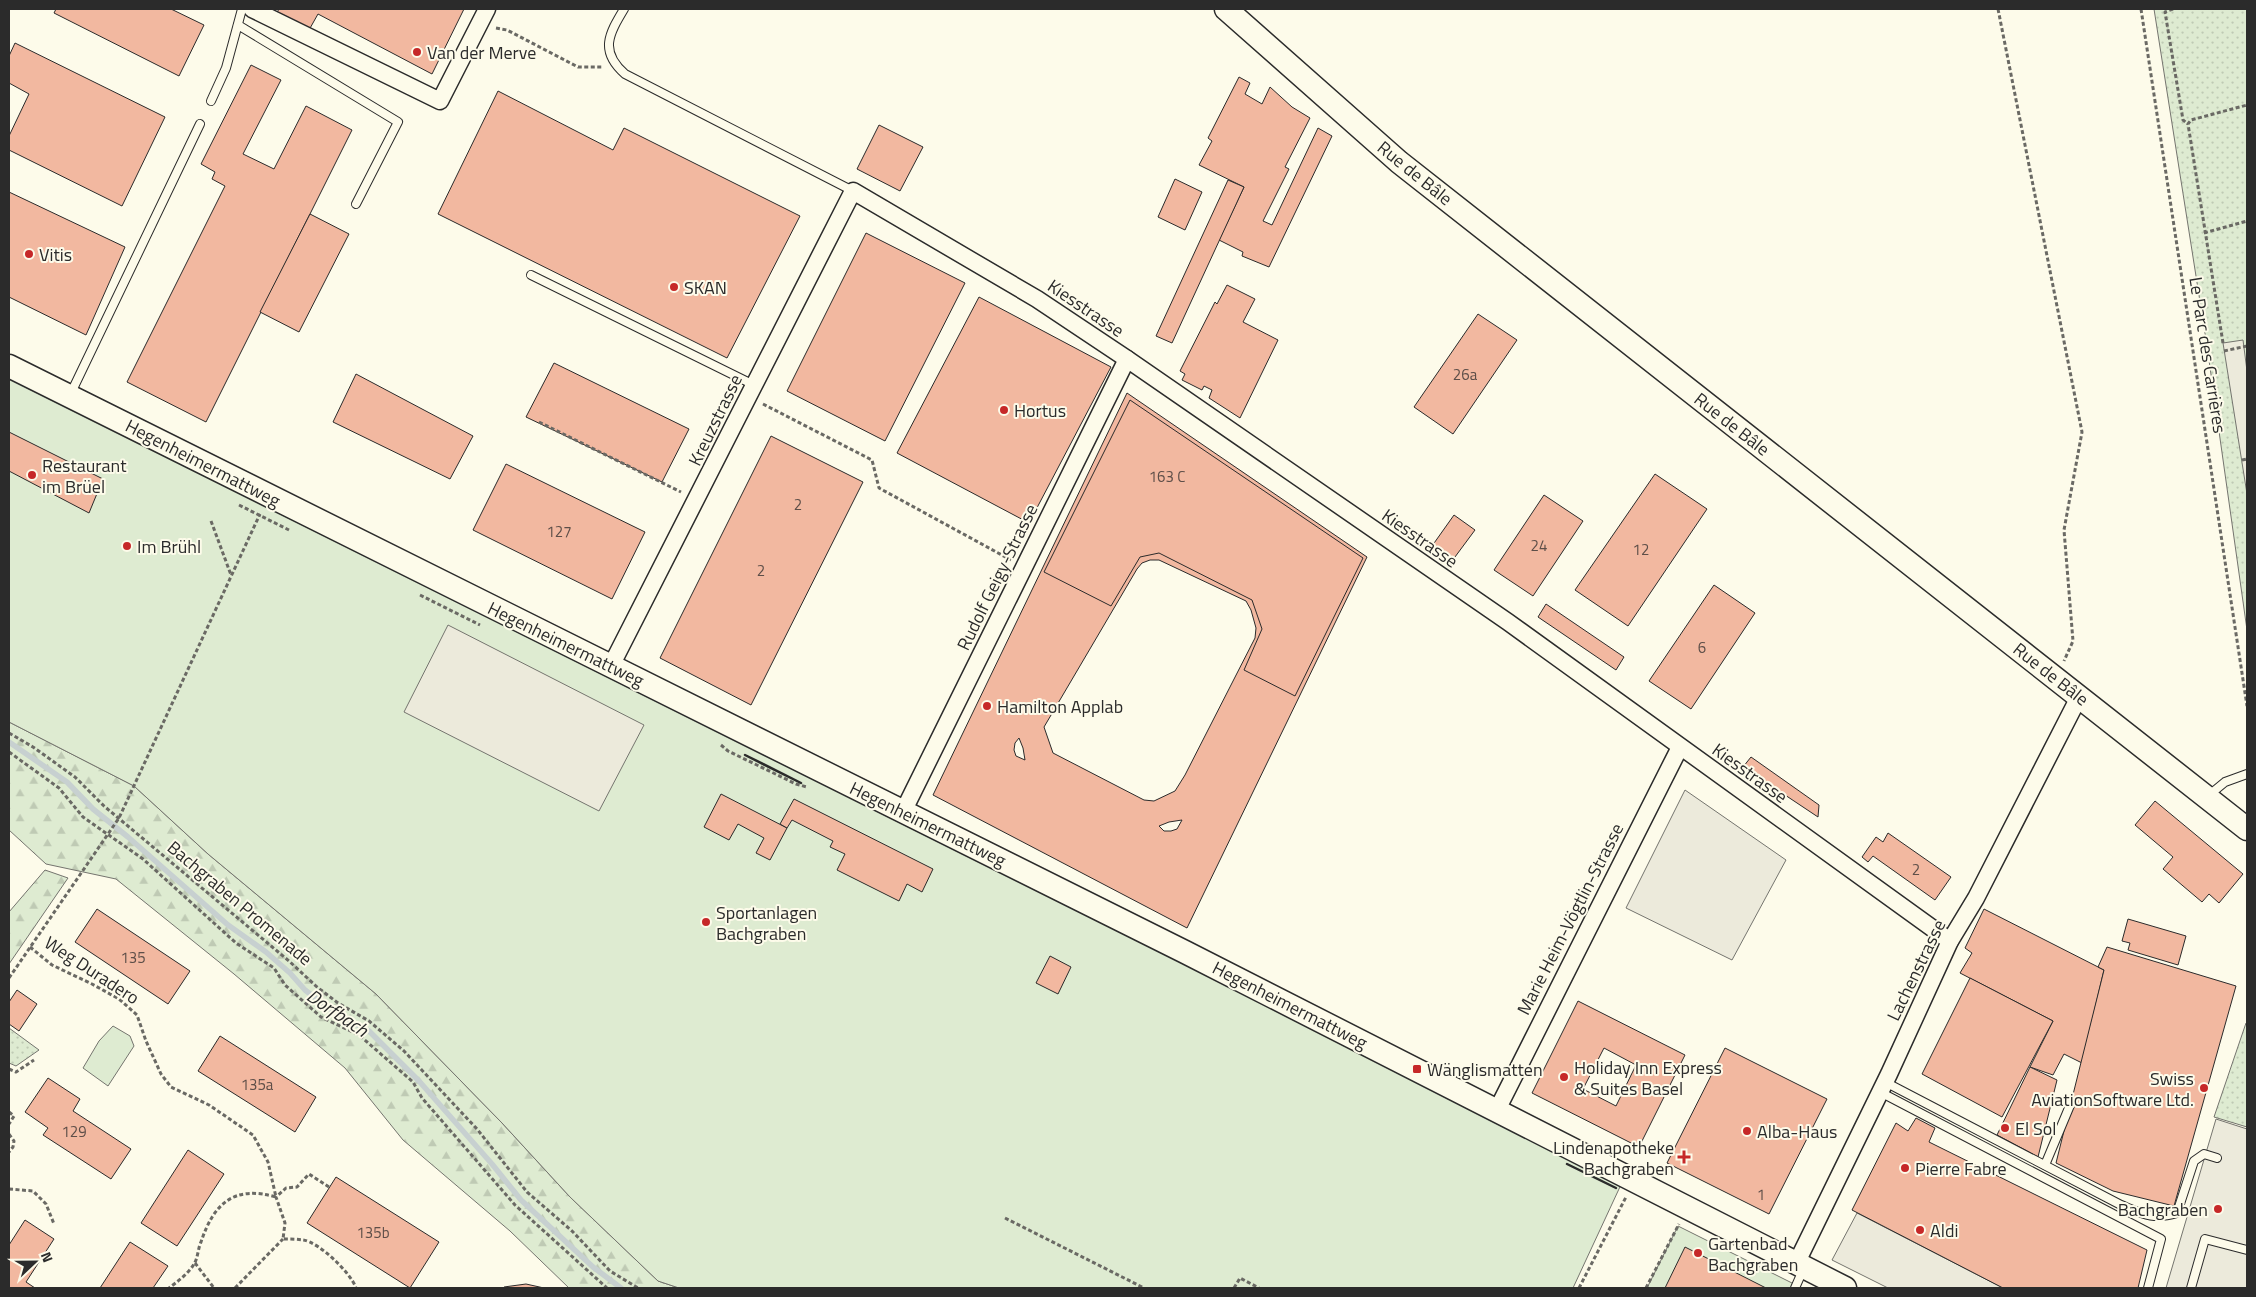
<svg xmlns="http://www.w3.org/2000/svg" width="2256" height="1297" font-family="'Titillium Web',sans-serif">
	<defs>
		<pattern id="grass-dots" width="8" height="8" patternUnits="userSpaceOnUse" patternTransform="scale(1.25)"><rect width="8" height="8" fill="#deebd1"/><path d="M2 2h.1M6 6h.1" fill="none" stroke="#bfcab4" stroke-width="1.8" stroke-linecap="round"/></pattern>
		<pattern id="forest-firs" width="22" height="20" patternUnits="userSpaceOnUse" patternTransform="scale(1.25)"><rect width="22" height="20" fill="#deebd1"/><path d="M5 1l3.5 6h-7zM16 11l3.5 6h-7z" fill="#bfcab4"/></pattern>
	</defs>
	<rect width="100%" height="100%" fill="#fdfbea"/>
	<g fill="url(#grass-dots)" stroke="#74746e">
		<polygon points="2154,9 2247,9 2247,630 2207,346"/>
		<polygon points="2246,1023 2247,1023 2247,1127 2214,1117"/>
		<polygon points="9,1028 39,1050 16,1066 9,1063"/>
	</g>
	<g fill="url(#forest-firs)" stroke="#74746e">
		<polygon points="9,722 134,786 208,854 376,994 502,1123 570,1197 658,1281 679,1288 569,1288 510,1231 403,1140 345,1068 234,974 116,879 46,864 9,830"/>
		<polygon points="45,870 68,878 9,964 9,912"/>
	</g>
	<g fill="#deebd1" stroke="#74746e">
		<polygon points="9,366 1625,1176 1573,1288 679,1288 658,1281 570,1197 502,1123 376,994 208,854 134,786 9,722"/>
		<polygon points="113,1026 130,1036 134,1046 108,1086 83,1068 99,1041"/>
		<polygon points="1678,1226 1802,1288 1647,1288"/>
	</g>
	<g fill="#eceadb" stroke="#74746e">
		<polygon points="2243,340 2247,371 2247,494 2223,343"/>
		<polygon points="448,625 644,725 599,811 404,712"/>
		<polygon points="1685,790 1786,860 1732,960 1626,908"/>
		<polygon points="2216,1119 2247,1129 2247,1288 2166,1288"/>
		<polygon points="1857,1213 2003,1288 1888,1288 1832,1260"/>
	</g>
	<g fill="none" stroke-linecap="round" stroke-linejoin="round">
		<polyline stroke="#c7d0d0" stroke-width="5.5" points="9,742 67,782 93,809 128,837 228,925 266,952 290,973 305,990 335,1013 369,1031 419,1081 492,1164 521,1200 593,1267 621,1288"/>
	</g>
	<g fill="#f2b8a0" stroke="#2b2b2b" fill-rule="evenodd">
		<polygon points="56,9 171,9 204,25 179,76 54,13"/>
		<polygon points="279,9 464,9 432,74 318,14 309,30 276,14"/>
		<polygon points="15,43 165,117 122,206 9,150 9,136 29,94 9,83 9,56"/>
		<polygon points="251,65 281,80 243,154 274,169 306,106 352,130 206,422 127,382 225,186 212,179 215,172 201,164"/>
		<polygon points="1239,77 1250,83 1245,94 1262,104 1270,87 1292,107 1310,118 1285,167 1289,169 1263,221 1272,225 1318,128 1332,136 1269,267 1242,256 1243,252 1219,240 1244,187 1199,165 1212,141 1208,138"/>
		<polygon points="498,91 613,150 624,128 800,216 727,358 438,214"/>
		<polygon points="879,125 923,147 900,191 857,169"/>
		<polygon points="1175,179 1202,192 1185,230 1158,217"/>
		<polygon points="1228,180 1244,187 1172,343 1156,336"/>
		<polygon points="9,192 125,247 86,335 9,297"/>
		<polygon points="310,214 349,234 299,332 260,312"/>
		<polygon points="866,233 965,283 885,441 787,391"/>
		<polygon points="1227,285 1255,299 1243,322 1278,340 1240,418 1209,398 1212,390 1204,386 1202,390 1182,380 1185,374 1180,371 1215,302 1217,304"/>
		<polygon points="979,297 1111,367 1029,523 897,453"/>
		<polygon points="1478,314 1517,340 1453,434 1414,407"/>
		<polygon points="554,363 689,429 662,482 526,417"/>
		<polygon points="356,374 473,436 450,479 333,422"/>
		<path d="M1127 393 1367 557 1187 928 933 795ZM1150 560H1159L1246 601 1251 610 1256 628 1255 638 1185 775 1175 791 1154 801 1144 800 1053 753 1044 727 1137 569 1142 563ZM1019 738 1023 748 1025 760 1016 756 1014 750 1015 743ZM1182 820 1177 829 1171 831H1164L1159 826 1169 822Z"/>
		<polygon points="1130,400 1363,558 1295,696 1244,670 1262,629 1252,600 1159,553 1140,557 1111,606 1044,572"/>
		<polygon points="9,432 103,479 89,513 9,471"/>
		<polygon points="771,436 863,482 751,705 660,658"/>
		<polygon points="506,464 645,532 612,599 473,530"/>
		<polygon points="1655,474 1707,509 1628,626 1575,590"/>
		<polygon points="1544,495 1583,521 1533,596 1494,570"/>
		<polygon points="1454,515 1475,530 1452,561 1432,546"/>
		<polygon points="1714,585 1755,613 1691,709 1649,681"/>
		<polygon points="1546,604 1624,657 1616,670 1538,617"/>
		<polygon points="1751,757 1819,805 1818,817 1743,767"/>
		<polygon points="721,794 787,828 770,860 756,853 764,838 738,824 729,840 704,827"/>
		<polygon points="794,799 933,869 922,892 907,884 899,901 837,870 845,854 830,847 833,841 792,820 787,828 780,824"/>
		<polygon points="2155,801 2243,874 2219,903 2209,894 2202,902 2163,869 2173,857 2135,825"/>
		<polygon points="1888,833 1951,877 1935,900 1873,856 1868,862 1862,857 1876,837 1883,842"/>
		<polygon points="97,909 190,971 168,1004 75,942"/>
		<polygon points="1984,909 2104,970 2082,1063 2064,1054 2053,1075 2030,1067 2053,1021 1960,973 1972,953 1965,948"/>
		<polygon points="2128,919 2186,936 2178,965 2128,950 2130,943 2122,941"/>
		<polygon points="2107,947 2236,986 2174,1206 2113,1191 2056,1163 2104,970 2098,967"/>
		<polygon points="1050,956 1071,967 1058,994 1036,983"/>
		<polygon points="1970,978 2053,1021 2002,1117 1922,1074"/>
		<polygon points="17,990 37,1004 19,1031 9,1024 9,1002"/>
		<path d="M1578 1001 1685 1055 1639 1147 1532 1093ZM1604 1048 1636 1065 1616 1106 1583 1089Z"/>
		<polygon points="220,1036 316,1097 295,1132 198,1071"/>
		<polygon points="1725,1048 1827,1099 1769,1214 1667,1163"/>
		<polygon points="2030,1067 2057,1080 2038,1157 1997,1135"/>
		<polygon points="48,1078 80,1099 73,1111 131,1149 111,1179 43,1135 48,1128 25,1112"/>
		<polygon points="1916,1118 1935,1128 1929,1142 2147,1250 2138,1288 2003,1288 1852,1210 1896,1123 1908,1131"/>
		<polygon points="188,1150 224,1174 177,1246 141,1223"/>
		<polygon points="336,1177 439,1242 410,1288 307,1223"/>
		<polygon points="25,1220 54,1239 26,1282 35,1288 9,1288 9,1245"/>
		<polygon points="130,1242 168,1266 153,1288 100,1288"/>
		<polygon points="1685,1247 1766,1288 1665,1288"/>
		<polygon points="526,1284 544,1288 503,1288 504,1287"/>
	</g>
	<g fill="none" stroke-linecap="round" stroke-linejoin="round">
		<g stroke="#2b2b2b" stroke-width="10">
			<g id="lane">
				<path d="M624 9C609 34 599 51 625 74L853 191"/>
				<polyline points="238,25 398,122 356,204"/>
				<polyline points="211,101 226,68 242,9"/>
				<polyline points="531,275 754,385"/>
				<polyline points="70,395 200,124"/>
				<polyline points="2208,796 2225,782 2247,774"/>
				<path d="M1885 1082 2121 1205C2143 1214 2153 1220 2177 1213L2194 1161 2204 1154 2217 1158"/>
				<polyline points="1880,1092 2161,1239 2148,1288"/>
				<polyline points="2045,1165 2071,1103"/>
				<polyline points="1795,1288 1803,1270"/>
				<polyline points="2191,1288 2205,1239 2247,1250"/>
			</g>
		</g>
		<g stroke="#2b2b2b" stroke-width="19">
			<g id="street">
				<polyline points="252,9 440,101 487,9"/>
				<polyline points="611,666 853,191 1037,299 1127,359 1508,622 1950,941"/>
				<polyline points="903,812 1127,359"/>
				<polyline points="1497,1110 1680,747"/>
				<polyline points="1796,1264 1889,1074 1950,941 1976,898 2079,697"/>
			</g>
		</g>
		<g stroke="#2b2b2b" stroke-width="25">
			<g id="secondary">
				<polyline points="1226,9 1399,162 2247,829"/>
				<polyline points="9,366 1185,952 1845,1288"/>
			</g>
		</g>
		<g stroke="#6a6964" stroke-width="3" stroke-dasharray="4 2.5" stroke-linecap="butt">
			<polyline points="1998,9 2082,432 2064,530 2073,641 2064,661"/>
			<polyline points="2141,9 2247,706"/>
			<polyline points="2173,9 2165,12 2183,120 2188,124"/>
			<polyline points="496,28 507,30 578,67 603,67"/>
			<polyline points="2204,233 2247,221"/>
			<polyline points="2223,343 2188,124 2191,120 2247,105"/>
			<polyline points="2224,351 2247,346"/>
			<polyline points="763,404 872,460 879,488 1011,560"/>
			<polyline points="539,422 681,492"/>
			<polyline points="2242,460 2247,459"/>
			<polyline points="239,505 289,530"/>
			<polyline points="211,521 231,575"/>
			<polyline points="420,595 480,625"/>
			<polyline points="9,733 33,747 75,777 104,806 289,961 317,987 338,1003 369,1021 404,1051 477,1129 527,1192 572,1231 610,1271 638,1288"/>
			<polyline points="721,745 728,751 796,784 807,787"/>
			<polyline points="9,752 59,788 83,817 143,859 236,943 274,968 285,985 321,1017 359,1035 413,1082 422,1098 515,1205 607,1288"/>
			<path d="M30 947 52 965 92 984 119 999 137 1015 146 1041 161 1074 171 1087 209 1105 253 1135 268 1162 276 1197C234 1185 214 1203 201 1242 198 1248 198 1258 194 1264 189 1273 177 1282 169 1288"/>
			<polyline points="9,978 119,818 260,514"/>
			<polyline points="9,1069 16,1072 34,1060"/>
			<polyline points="9,1112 14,1116 9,1124"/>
			<polyline points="9,1134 14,1141 13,1147 9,1152"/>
			<path d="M329 1187 309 1174 297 1187 286 1188 276 1197 285 1223 283 1239C290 1239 297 1239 303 1240 319 1242 351 1273 356 1288"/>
			<polyline points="9,1189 33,1191 46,1204 54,1224"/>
			<polyline points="1005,1218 1144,1288"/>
			<polyline points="195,1263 214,1288"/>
			<polyline points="235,1288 283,1239"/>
			<polyline points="1234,1288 1240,1278 1259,1288"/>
			<polyline points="1579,1288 1626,1197"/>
			<polyline points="1646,1288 1679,1224"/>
		</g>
		<use href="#lane" stroke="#fdfbea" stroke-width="8"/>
		<use href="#street" stroke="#fdfbea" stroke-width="16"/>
		<use href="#secondary" stroke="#fdfbea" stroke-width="22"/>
		<g stroke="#2b2b2b" stroke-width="2.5">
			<polyline points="745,755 801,783"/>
			<polyline points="1567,1164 1616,1188"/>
		</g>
	</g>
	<g fill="#c62828" stroke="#fdfbea" stroke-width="2">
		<circle cx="417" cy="52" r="5"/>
		<circle cx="29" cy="254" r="5"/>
		<circle cx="674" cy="287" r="5"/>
		<circle cx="1004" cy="410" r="5"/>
		<circle cx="32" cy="475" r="5"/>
		<circle cx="127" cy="546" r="5"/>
		<circle cx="987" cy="706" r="5"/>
		<circle cx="706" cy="922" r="5"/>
		<rect x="1412" y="1064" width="10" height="10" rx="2.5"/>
		<circle cx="1564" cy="1077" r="5"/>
		<circle cx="2204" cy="1088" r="5"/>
		<circle cx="2005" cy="1128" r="5"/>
		<circle cx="1747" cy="1131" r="5"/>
		<path d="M1681.5 1149.5h5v5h5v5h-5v5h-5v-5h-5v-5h5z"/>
		<circle cx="1905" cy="1168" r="5"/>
		<circle cx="2218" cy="1209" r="5"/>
		<circle cx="1920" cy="1230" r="5"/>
		<circle cx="1698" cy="1253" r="5"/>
	</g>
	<g text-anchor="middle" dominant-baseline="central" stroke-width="4" stroke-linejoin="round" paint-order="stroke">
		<g font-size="15" fill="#5d4e48">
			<text x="1465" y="374">26a</text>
			<text x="1167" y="476">163 C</text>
			<text x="798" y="504">2</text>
			<text x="559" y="531">127</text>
			<text x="1539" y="545">24</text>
			<text x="1641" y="549">12</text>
			<text x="761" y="570">2</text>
			<text x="1702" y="647">6</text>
			<text x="1916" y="869">2</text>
			<text x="133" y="957">135</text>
			<text x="257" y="1084">135a</text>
			<text x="74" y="1131">129</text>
			<text x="1761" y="1194">1</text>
			<text x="373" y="1232">135b</text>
		</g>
		<g font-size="18" fill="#2b2b2b" stroke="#fdfbea" text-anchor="start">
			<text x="427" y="52">Van der Merve</text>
			<text x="39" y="254">Vitis</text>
			<text x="684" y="287">SKAN</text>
			<text x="1014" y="410">Hortus</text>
			<text x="42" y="465">Restaurant<tspan x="42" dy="21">im Brüel</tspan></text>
			<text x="137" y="546">Im Brühl</text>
			<text x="997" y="706">Hamilton Applab</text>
			<text x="716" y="912">Sportanlagen<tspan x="716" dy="21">Bachgraben</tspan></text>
			<text x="1574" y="1067">Holiday Inn Express<tspan x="1574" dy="21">&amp; Suites Basel</tspan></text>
			<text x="1427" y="1069">Wänglismatten</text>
			<text x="2194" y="1078" text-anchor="end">Swiss<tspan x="2194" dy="21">AviationSoftware Ltd.</tspan></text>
			<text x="2015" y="1128">El Sol</text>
			<text x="1757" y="1131">Alba-Haus</text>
			<text x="1674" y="1147" text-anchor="end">Lindenapotheke<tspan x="1674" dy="21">Bachgraben</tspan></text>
			<text x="1915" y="1168">Pierre Fabre</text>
			<text x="2208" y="1209" text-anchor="end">Bachgraben</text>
			<text x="1930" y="1230">Aldi</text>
			<text x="1708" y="1243">Gartenbad<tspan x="1708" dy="21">Bachgraben</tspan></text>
		</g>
		<g font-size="18" fill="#2b2b2b" stroke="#fdfbea">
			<text transform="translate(1415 173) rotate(39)">Rue de Bâle</text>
			<text transform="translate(1086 308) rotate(34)">Kiesstrasse</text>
			<text transform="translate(2208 355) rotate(81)">Le Parc des Carrières</text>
			<text transform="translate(715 420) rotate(-64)">Kreuzstrasse</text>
			<text transform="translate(1732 424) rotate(38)">Rue de Bâle</text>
			<text transform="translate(203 463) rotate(27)">Hegenheimermattweg</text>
			<text transform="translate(1420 538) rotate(35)">Kiesstrasse</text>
			<text transform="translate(997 577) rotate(-64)">Rudolf Geigy-Strasse</text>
			<text transform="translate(566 644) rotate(26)">Hegenheimermattweg</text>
			<text transform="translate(2051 674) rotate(38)">Rue de Bâle</text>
			<text transform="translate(1750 773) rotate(36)">Kiesstrasse</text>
			<text transform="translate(928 824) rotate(26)">Hegenheimermattweg</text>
			<text transform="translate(240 903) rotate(40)">Bachgraben Promenade</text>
			<text transform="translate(1570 919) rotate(-63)">Marie Heim-Vögtlin-Strasse</text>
			<text transform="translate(92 970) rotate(33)">Weg Duradero</text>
			<text transform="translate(1916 970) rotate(-64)">Lachenstrasse</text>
			<text transform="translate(1290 1005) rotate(27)">Hegenheimermattweg</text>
		</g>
		<g font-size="19" font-style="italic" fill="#2b2b2b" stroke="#fdfbea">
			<text transform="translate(338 1012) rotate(34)">Dorfbach</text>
		</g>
	</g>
	<rect width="2256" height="1297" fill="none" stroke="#2b2b2b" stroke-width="20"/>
	<g transform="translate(35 1262) rotate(68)" stroke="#fdfbea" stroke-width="4" paint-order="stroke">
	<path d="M0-4L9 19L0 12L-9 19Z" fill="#2b2b2b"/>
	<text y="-8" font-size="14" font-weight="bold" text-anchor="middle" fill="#2b2b2b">N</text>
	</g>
</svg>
